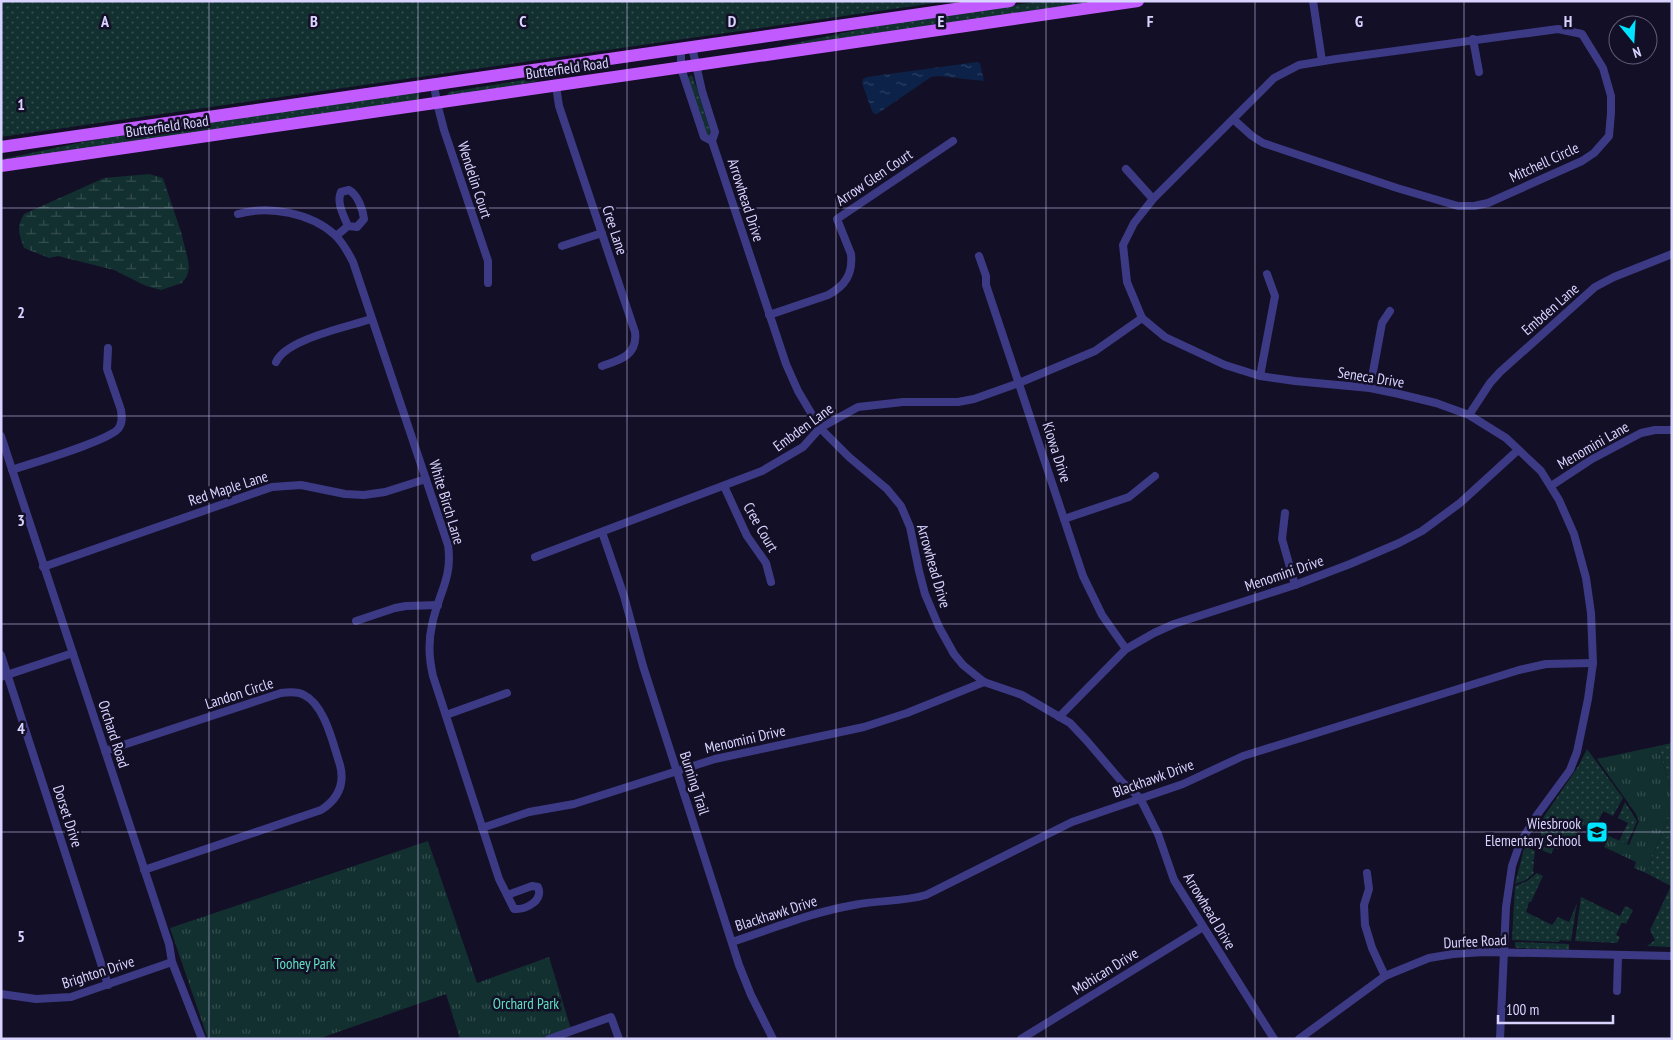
<svg xmlns="http://www.w3.org/2000/svg" width="1673" height="1040" font-family="'PT Sans Narrow',sans-serif">
	<defs>
		<pattern id="grass-dots" width="8" height="8" patternUnits="userSpaceOnUse" patternTransform="scale(1.25)"><rect width="8" height="8" fill="#12302f"/><path d="M2 2h.1M6 6h.1" fill="none" stroke="#344d4e" stroke-width="1.8" stroke-linecap="round"/></pattern>
		<pattern id="wetland-marsh" width="20" height="14" patternUnits="userSpaceOnUse" patternTransform="scale(1.25)"><rect width="20" height="14" fill="#12302f"/><path d="M1 5h8M5 5V1M11 12h8M15 12V8" fill="none" stroke="#344d4e"/></pattern>
		<pattern id="park-tufts" width="24" height="20" patternUnits="userSpaceOnUse" patternTransform="scale(1.25)"><rect width="24" height="20" fill="#12302f"/><path d="M3 7l-1-3M5 7V3M7 7l1-3M15 17l-1-3M17 17v-4M19 17l1-3" fill="none" stroke="#344d4e"/></pattern>
		<pattern id="water-ripples" width="26" height="14" patternUnits="userSpaceOnUse" patternTransform="scale(1.25)"><rect width="26" height="14" fill="#0c2248"/><path d="M2 4q2-2 4 0t4 0M15 11q2-2 4 0t4 0" fill="none" stroke="#2f4163"/></pattern>
	</defs>
	<rect width="100%" height="100%" fill="#130f26"/>
	<g fill="url(#grass-dots)">
		<polygon points="1,1 949,1 1,137"/>
		<polygon points="1042,1 1107,1 777,47 880,25"/>
		<polygon points="691,75 693,77 712,136 708,137 688,78"/>
		<polygon points="537,78 538,81 492,90 448,96 447,95 449,92"/>
		<polygon points="417,92 419,96 418,100 4,161 3,159 111,136"/>
		<polygon points="1672,743 1672,793 1658,746"/>
		<polygon points="1587,749 1623,798 1613,816 1603,811 1595,829 1584,825 1573,848 1562,842 1558,849 1554,848 1551,854 1539,849 1543,818 1579,765"/>
		<polygon points="1625,802 1637,821 1627,844 1619,841 1628,823 1618,818"/>
		<polygon points="1672,808 1672,947 1647,946 1655,940 1650,930 1671,886 1646,873"/>
		<polygon points="1527,847 1535,851 1534,860 1532,860 1534,862 1533,871 1534,873 1526,880 1515,884 1524,849"/>
		<polygon points="1537,873 1543,876 1531,902 1529,902 1526,912 1552,925 1558,917 1569,922 1577,903 1571,941 1560,940 1559,942 1512,940 1515,886 1527,881"/>
		<polygon points="1581,897 1620,916 1625,906 1633,910 1626,924 1622,922 1616,935 1620,937 1617,943 1575,941"/>
		<polygon points="1515,942 1569,944 1569,950 1518,948 1515,947"/>
	</g>
	<path fill="url(#wetland-marsh)" d="M149 174 163 178 181 232 188 260 189 268 187 276 182 283 161 290 146 286 114 270 58 256 49 258 24 248C19 234 16 228 24 214L104 178Z"/>
	<g fill="url(#park-tufts)">
		<polygon points="1658,746 1672,793 1672,808 1646,873 1634,868 1636,862 1604,847 1609,836 1629,845 1639,821 1636,814 1597,759"/>
		<polygon points="428,841 477,983 549,957 571,1029 541,1039 460,1039 446,994 318,1039 208,1039 170,928"/>
	</g>
	<polygon fill="url(#water-ripples)" points="977,62 980,63 984,81 938,76 931,77 877,114 874,114 872,111 862,83 863,79 867,77"/>
	<g fill="none" stroke-linecap="round" stroke-linejoin="round">
		<g stroke="#3d3a85" stroke-width="8">
			<polyline points="1313,1 1322,61"/>
			<polyline points="1473,39 1479,72"/>
			<polyline points="692,47 702,91 715,132 712,141 786,364 798,391 820,428 849,457 887,489 901,506 910,527 919,571 925,594 939,627 954,654 963,665 984,682 1022,695 1070,723 1087,741 1122,782 1140,798 1158,834 1174,880 1274,1039"/>
			<polyline points="681,49 681,68 704,137 712,141"/>
			<polyline points="434,85 437,103 444,130 488,261 488,283"/>
			<path d="M556 86 559 106 635 332C638 355 620 360 602 366"/>
			<polyline points="1233,119 1252,136 1263,143 1397,188 1458,206 1474,206 1488,203 1582,161 1594,153 1609,136 1611,113 1611,96 1603,68 1582,34 1558,29 1336,59 1299,65 1274,78 1153,199 1134,223 1123,245 1127,282 1142,318 1165,337 1225,365 1260,376 1295,381 1370,388 1399,394 1436,403 1469,415 1506,438 1541,471 1559,500 1574,534 1586,578 1591,613 1593,663 1588,699 1577,752 1570,770 1537,815 1520,843 1512,866 1506,907 1500,1039"/>
			<polyline points="1126,169 1153,199"/>
			<path d="M238 214C269 205 311 213 335 235 343 243 348 252 353 262L448 545C453 578 438 594 432 625 428 642 429 659 433 676L499 879 514 909C525 910 544 901 538 887L532 886 507 895"/>
			<path d="M336 236 348 226 357 227 364 219C363 210 358 195 349 190L341 192C336 203 344 216 348 226"/>
			<polyline points="562,246 602,233"/>
			<polyline points="979,256 986,276 986,285 1083,576 1102,615 1126,649"/>
			<path d="M769 315 828 295C845 286 853 274 851 254L837 219 953 141"/>
			<path d="M276 362C286 339 348 327 371 319"/>
			<polyline points="1260,376 1275,296 1267,274"/>
			<polyline points="1370,388 1382,323 1390,311"/>
			<polyline points="1469,415 1490,383 1500,372 1595,287 1614,277 1672,254"/>
			<polyline points="1,436 169,944 172,962 202,1039"/>
			<path d="M12 470C32 463 108 441 118 429 123 423 122 416 121 410L107 369 108 348"/>
			<polyline points="724,486 747,536 766,563 771,582"/>
			<polyline points="1551,486 1592,459 1641,433 1655,430 1672,430"/>
			<polyline points="1285,513 1282,539 1295,585"/>
			<polyline points="1064,519 1129,497 1155,476"/>
			<polyline points="602,532 624,596 643,666 739,965 751,995 773,1039"/>
			<polyline points="535,557 762,471 803,447 820,428 858,407 903,402 958,402 974,399 1019,383 1095,351 1142,318"/>
			<polyline points="43,567 272,487 301,485 345,494 364,495 385,492 426,479"/>
			<polyline points="356,621 395,608 406,606 438,605"/>
			<polyline points="1,655 108,985"/>
			<polyline points="1,677 73,653"/>
			<polyline points="446,715 507,693"/>
			<polyline points="1059,717 1126,649 1154,633 1174,624 1295,585 1350,564 1399,543 1422,531 1460,503 1518,450"/>
			<path d="M105 751 281 693C288 692 297 691 304 695 325 705 333 744 340 765 345 784 338 799 321 810L144 870"/>
			<polyline points="482,828 529,812 574,804 715,759 864,727 907,713 984,682"/>
			<polyline points="1367,873 1369,889 1364,905 1365,925 1372,948 1385,976"/>
			<path d="M732 942C772 929 812 912 854 905 878 900 902 902 926 895L1072 822 1183 784 1243 756 1519 670 1546 664 1593 663"/>
			<polyline points="1617,991 1618,956"/>
			<polyline points="1,994 36,999 71,997 172,962"/>
			<polyline points="549,1039 611,1017 619,1039"/>
			<polyline points="1021,1039 1203,927"/>
			<polyline points="1299,1039 1385,976 1429,958 1453,954 1484,952 1672,956"/>
		</g>
		<g stroke="#c25bff" stroke-width="12">
			<polyline points="1,147 1010,1"/>
			<polyline points="1,166 1138,1"/>
		</g>
	</g>
	<path fill="none" stroke="#d9d4ff" stroke-width="1" stroke-opacity="0.55" d="M209 1V1039M418 1V1039M627 1V1039M836 1V1039M1046 1V1039M1255 1V1039M1464 1V1039M1 208H1672M1 416H1672M1 624H1672M1 832H1672"/>
	<defs>
		<g id="school-square" transform="scale(1.125)"><rect x="-9" y="-9" width="18" height="18" rx="4" fill="#00e5ff" stroke="#130f26"/><path d="M0-5L7-2L0 1L-7-2ZM-4 1L0 2.5L4 1V4Q0 6-4 4Z" fill="#111"/></g>
	</defs>
	<g fill-rule="evenodd">
		<use href="#school-square" x="1597" y="832"/>
	</g>
	<g text-anchor="middle" dominant-baseline="central" stroke-width="5" stroke-linejoin="round" paint-order="stroke">
		<g font-size="15" fill="#d9d4ff" stroke="#130f26">
			<text transform="translate(567 68) rotate(-8)">Butterfield Road</text>
			<text transform="translate(167 126) rotate(-8)">Butterfield Road</text>
			<text transform="translate(1544 162) rotate(-25)">Mitchell Circle</text>
			<text transform="translate(874 177) rotate(-34)">Arrow Glen Court</text>
			<text transform="translate(475 180) rotate(72)">Wendelin Court</text>
			<text transform="translate(746 200) rotate(72)">Arrowhead Drive</text>
			<text transform="translate(615 230) rotate(72)">Cree Lane</text>
			<text transform="translate(1550 309) rotate(-41)">Embden Lane</text>
			<text transform="translate(1371 377) rotate(9)">Seneca Drive</text>
			<text transform="translate(803 427) rotate(-36)">Embden Lane</text>
			<text transform="translate(1593 445) rotate(-30)">Menomini Lane</text>
			<text transform="translate(1057 452) rotate(72)">Kiowa Drive</text>
			<text transform="translate(228 488) rotate(-18)">Red Maple Lane</text>
			<text transform="translate(447 502) rotate(73)">White Birch Lane</text>
			<text transform="translate(761 527) rotate(60)">Cree Court</text>
			<text transform="translate(934 566) rotate(74)">Arrowhead Drive</text>
			<text transform="translate(1284 573) rotate(-19)">Menomini Drive</text>
			<text transform="translate(239 693) rotate(-18)">Landon Circle</text>
			<text transform="translate(114 734) rotate(72)">Orchard Road</text>
			<text transform="translate(745 739) rotate(-13)">Menomini Drive</text>
			<text transform="translate(1153 778) rotate(-20)">Blackhawk Drive</text>
			<text transform="translate(695 783) rotate(72)">Burning Trail</text>
			<text transform="translate(68 816) rotate(72)">Dorset Drive</text>
			<text transform="translate(1210 911) rotate(59)">Arrowhead Drive</text>
			<text transform="translate(776 913) rotate(-18)">Blackhawk Drive</text>
			<text transform="translate(1475 941) rotate(-3)">Durfee Road</text>
			<text transform="translate(1105 971) rotate(-32)">Mohican Drive</text>
			<text transform="translate(98 972) rotate(-18)">Brighton Drive</text>
		</g>
		<g font-size="15" fill="#d9d4ff" stroke="#130f26" text-anchor="end">
			<text x="1581" y="823">Wiesbrook<tspan x="1581" dy="17">Elementary School</tspan></text>
		</g>
		<g font-size="15" fill="#5fe0c0" stroke="#130f26">
			<text x="305" y="963">Toohey Park</text>
			<text x="526" y="1003">Orchard Park</text>
		</g>
	</g>
	<g font-size="16" text-anchor="middle" font-weight="bold" fill="#d9d4ff" stroke="#130f26" stroke-width="5" stroke-linejoin="round" paint-order="stroke">
		<text x="105" y="27">A</text>
		<text x="314" y="27">B</text>
		<text x="523" y="27">C</text>
		<text x="732" y="27">D</text>
		<text x="941" y="27">E</text>
		<text x="1150" y="27">F</text>
		<text x="1359" y="27">G</text>
		<text x="1568" y="27">H</text>
		<text x="21" y="110">1</text>
		<text x="21" y="318">2</text>
		<text x="21" y="526">3</text>
		<text x="21" y="734">4</text>
		<text x="21" y="942">5</text>
	</g>
	<rect width="1673" height="1040" fill="none" stroke="#d9d4ff" stroke-width="5"/>
	<g transform="translate(1633 40) rotate(162)"><circle r="24" fill="#130f26" stroke="#625e7d"/>
	<path d="M0-4L9 19L0 12L-9 19Z" fill="#00e5ff"/>
	<text y="-8" font-size="14" font-weight="bold" text-anchor="middle" fill="#d9d4ff">N</text>
	</g>
	<path d="M1498 1015v8h115v-8" fill="none" stroke="#d9d4ff" stroke-width="2.5"/>
	<text x="1506" y="1015" font-size="15" fill="#d9d4ff" stroke="#130f26" stroke-width="4" paint-order="stroke">100 m</text>
</svg>
